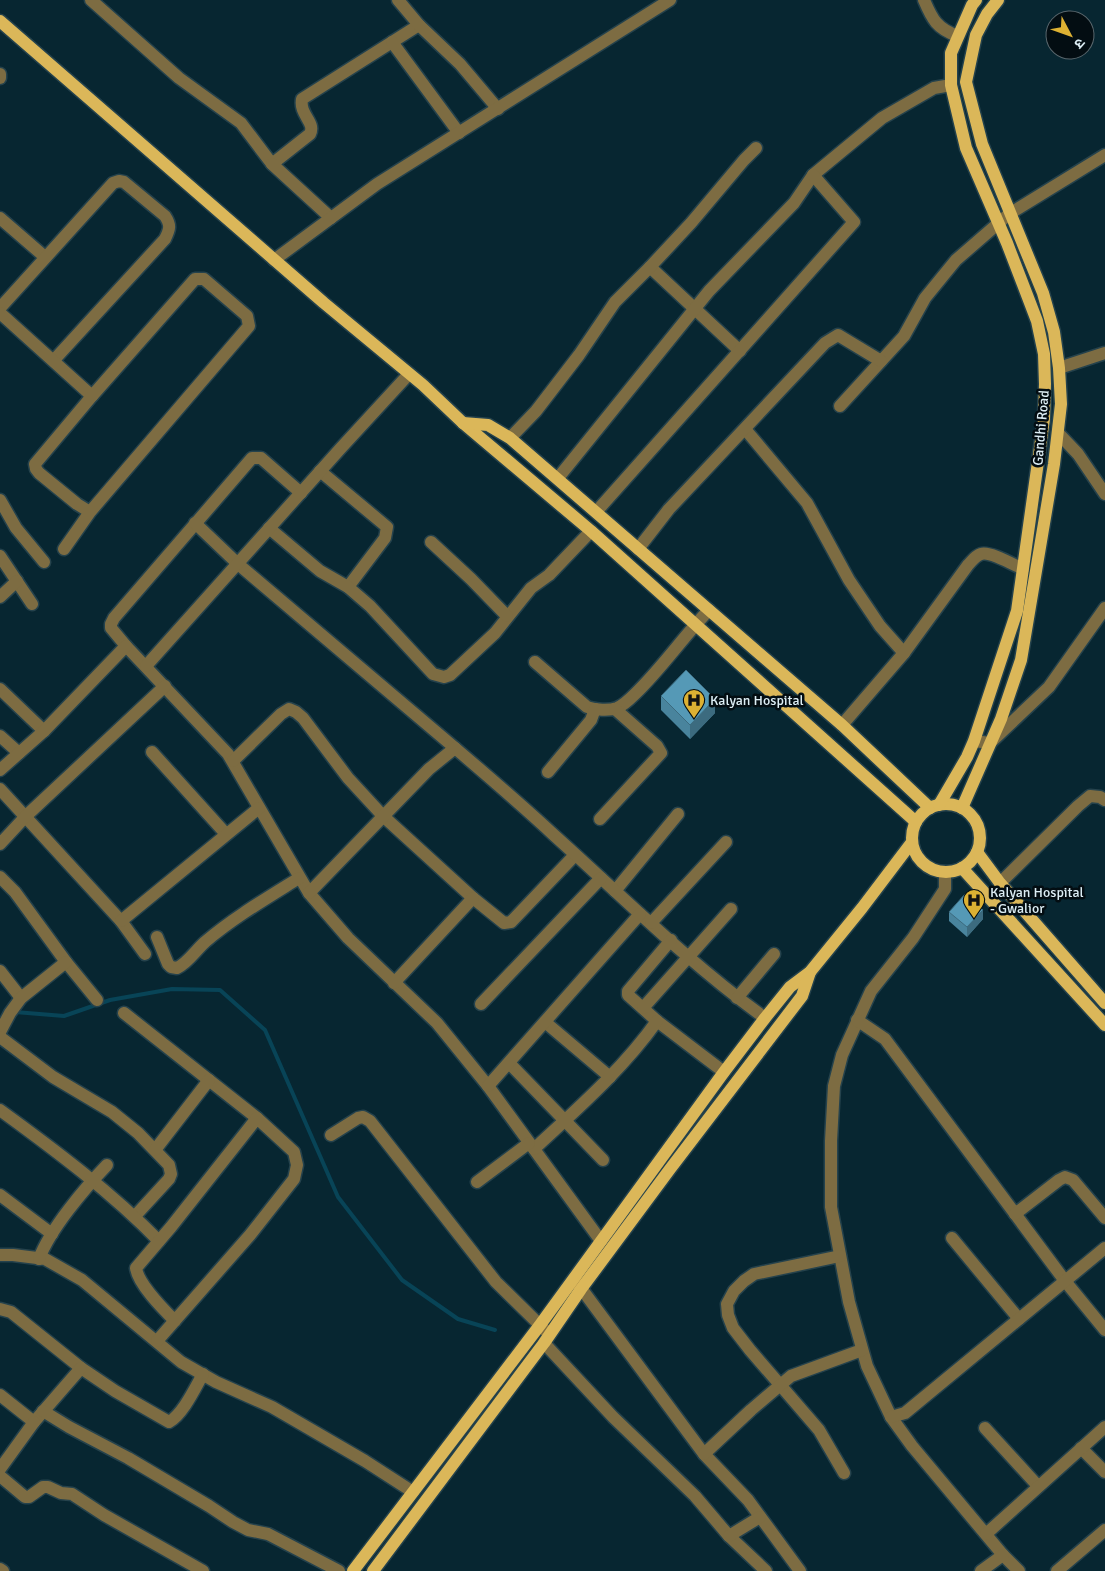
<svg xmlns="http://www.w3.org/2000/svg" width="1105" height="1571" font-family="Signika,'Noto Sans Devanagari',sans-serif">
	<rect width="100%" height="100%" fill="#072631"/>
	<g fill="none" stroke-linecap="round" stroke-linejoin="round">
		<polyline stroke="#084457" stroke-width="4" points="15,1012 64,1016 110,1000 172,989 220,990 265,1030 338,1197 402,1280 458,1319 495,1330"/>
		<g stroke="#25424c" stroke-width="15">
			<g id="minor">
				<path d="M91 0 179 78 241 123 272 164 310 134C316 122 299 115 302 99L419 25"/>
				<polyline points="398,0 419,25 460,64 498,109"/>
				<path d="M924 0C932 19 937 29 958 36"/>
				<polyline points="392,42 459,133"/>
				<polyline points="0,74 0,78"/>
				<polyline points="272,164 331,218"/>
				<polyline points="0,218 45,257"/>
				<polyline points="274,260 377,184 670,0"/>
				<polyline points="650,267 740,351"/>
				<path d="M0 308 113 183 119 181 124 182 165 216C171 225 170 229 165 239L54 360"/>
				<polyline points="0,313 92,396"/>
				<polyline points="1059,368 1105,353"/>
				<polyline points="840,406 904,336 925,298 956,260 1009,214 1105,155"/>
				<polyline points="745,429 807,503 849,580 880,626 904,653"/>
				<polyline points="1058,433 1078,454 1105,494"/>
				<polyline points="510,438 536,411 579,355 615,302 650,267 691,223 744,160 756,148"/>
				<polyline points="320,471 387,527 385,538 348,587"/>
				<polyline points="558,478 709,291 794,203 813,175 882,118 934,88 951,85"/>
				<polyline points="301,493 261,458 252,458 114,618 111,624 111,628 126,646 228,754 309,893 348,938 437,1023 488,1086 601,1241"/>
				<polyline points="0,500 16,528 44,562"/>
				<polyline points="596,512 854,222 813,175"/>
				<polyline points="195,523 238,564 455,748"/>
				<polyline points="269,528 320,571 348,587 370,606 433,674 444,677 450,675 495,633 531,588 549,575 591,531"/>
				<polyline points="431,542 471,579 507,616"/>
				<polyline points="64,549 90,512 249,326 247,316 204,279 195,279 92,396 35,464 36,469 39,473 77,504 90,512"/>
				<polyline points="638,549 669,509 825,343 838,335 881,361"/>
				<polyline points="0,556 32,604"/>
				<polyline points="0,597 17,581"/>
				<path d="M535 662 587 707C595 710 609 711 617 708 624 705 630 699 635 694 662 668 683 637 709 610"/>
				<polyline points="146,666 340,449 409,374"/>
				<polyline points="0,689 44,731"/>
				<path d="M842 725 904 653 968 565C972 561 975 556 981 554 990 551 1014 565 1023 569"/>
				<polyline points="0,736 19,753"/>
				<polyline points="974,741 990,743 1049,687 1105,608"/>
				<polyline points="152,752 226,834"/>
				<polyline points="233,761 281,714 289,709 296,712 303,718 348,778 383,816 473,898 504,923 511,922 575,855"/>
				<polyline points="0,770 44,731 126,646"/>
				<polyline points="548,772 591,720 595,709"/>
				<polyline points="0,789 121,921 145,954"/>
				<polyline points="600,819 661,753 657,746 615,709"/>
				<polyline points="0,844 26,816 165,686"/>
				<polyline points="945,872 945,889 913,938 871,991 842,1055 834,1086 831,1141 831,1207 849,1302 867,1366 891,1417 912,1446 1003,1555 1019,1571"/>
				<polyline points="0,877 15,892 66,962 97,1000"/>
				<polyline points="1000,883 1078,806 1090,796 1100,797 1105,800"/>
				<polyline points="615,891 678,814"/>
				<path d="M309 893 429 769 455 748C489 777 523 806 555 836 624 898 690 964 765 1018"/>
				<polyline points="121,921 259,808"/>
				<polyline points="651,923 726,842"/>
				<path d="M157 937 168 964 171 967 177 968C188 963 195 951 205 942 233 918 267 898 299 878"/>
				<polyline points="671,940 628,991 628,995 657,1021 724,1072"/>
				<polyline points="0,971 21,998"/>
				<polyline points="394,983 473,898"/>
				<polyline points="737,998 774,954"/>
				<polyline points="481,1004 601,878"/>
				<polyline points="643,1008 731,909"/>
				<polyline points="124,1013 257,1118"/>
				<polyline points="857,1020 885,1039 1065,1281 1105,1330"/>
				<polyline points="545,1022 610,1077"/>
				<polyline points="0,1032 10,1013 21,998 66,962"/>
				<polyline points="0,1037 53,1077 112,1112 138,1133 169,1165 171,1174 169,1179 135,1216"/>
				<polyline points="509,1063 603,1160"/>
				<polyline points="488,1086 640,914"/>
				<path d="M0 1110C55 1150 111 1192 159 1241"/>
				<polyline points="331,1135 358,1118 363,1117 370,1121 496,1282 548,1333"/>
				<path d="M534 1149C577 1109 623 1069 657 1021"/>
				<polyline points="155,1150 209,1080"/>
				<polyline points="477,1182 529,1143"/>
				<polyline points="0,1195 52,1234"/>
				<polyline points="1015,1214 1059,1180 1065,1177 1073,1180 1105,1218"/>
				<polyline points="952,1238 1019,1319"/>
				<polyline points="0,1255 13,1255 45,1259 82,1280 181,1362 216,1382 272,1407 365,1461 413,1492"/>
				<polyline points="840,1256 754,1274 744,1281 734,1291 727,1304 728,1315 733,1328 750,1350 819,1430 844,1473"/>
				<path d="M39 1259C50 1229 85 1188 107 1165"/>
				<polyline points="575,1280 704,1454 748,1500 800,1571"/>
				<path d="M0 1309 11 1312 81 1368 115 1391 169 1422C183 1414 195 1388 203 1374"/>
				<path d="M157 1341 250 1235 294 1179 297 1165 294 1152 257 1118 171 1227 136 1268C138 1284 163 1309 175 1321"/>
				<polyline points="544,1343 613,1417 695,1496 729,1536 766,1571"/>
				<polyline points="0,1395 34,1422 81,1368"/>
				<polyline points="43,1411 69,1427 128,1458 209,1506 233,1522 248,1530 268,1534 339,1571"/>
				<polyline points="891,1417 905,1413 1105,1248"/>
				<polyline points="985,1428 1038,1486"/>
				<polyline points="1081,1448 1105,1472"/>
				<polyline points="704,1454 751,1410 791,1376 862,1350"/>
				<polyline points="0,1469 34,1422"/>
				<polyline points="0,1476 25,1497 29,1497 43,1487 48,1487 61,1493 72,1494 104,1515 203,1571"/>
				<polyline points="986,1534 1105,1427"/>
				<polyline points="729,1536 760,1517"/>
				<polyline points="0,1569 3,1571"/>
				<polyline points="981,1571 1003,1555"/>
				<polyline points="1057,1571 1105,1530"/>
			</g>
		</g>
		<g stroke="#25424c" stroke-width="15">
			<g id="major">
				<polyline points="0,21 324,303 423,385 463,423 591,531 916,822"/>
				<polyline points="463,423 488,425 510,438 842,725 930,808"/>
				<circle cx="946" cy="838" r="34"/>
				<polyline points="939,805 967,757 974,741 1017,611 1044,419 1045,384 1044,354 1037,321 1007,243 966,148 951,85 951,53 972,5 976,0"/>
				<polyline points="962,808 1001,719 1021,660 1054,464 1061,404 1059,368 1054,332 1043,293 982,144 966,82 976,35 987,14 998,0"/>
				<polyline points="977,852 1000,883 1105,1003"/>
				<polyline points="962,868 1105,1025"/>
				<polyline points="353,1571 540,1325 724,1072 765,1018 790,987 810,972 862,908 912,842"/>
				<polyline points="373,1571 544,1343 581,1289 670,1169 802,996 810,972"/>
			</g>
		</g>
		<use href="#minor" stroke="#7d6c42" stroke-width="12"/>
		<use href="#major" stroke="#dbb759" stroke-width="12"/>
	</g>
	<g fill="#49849d">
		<polygon points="661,696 715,713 690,739 661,710"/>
		<polygon points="949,912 983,919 967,937 949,921"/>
	</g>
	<g fill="#3c6b7f">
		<polygon points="715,699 715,713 690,739 690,725"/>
		<polygon points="983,910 983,919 967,937 967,927"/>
	</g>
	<g fill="#5599b6" stroke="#3c6b7f">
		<polygon points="686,670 715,699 690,725 661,696"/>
		<polygon points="965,894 983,910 967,927 949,912"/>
	</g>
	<defs>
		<g id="hospital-pin" transform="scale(1.125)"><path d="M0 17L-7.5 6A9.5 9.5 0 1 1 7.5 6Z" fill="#ddb133" stroke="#030d12"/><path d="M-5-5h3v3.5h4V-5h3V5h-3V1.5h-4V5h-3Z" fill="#111"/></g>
	</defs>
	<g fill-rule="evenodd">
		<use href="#hospital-pin" x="694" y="700"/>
		<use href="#hospital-pin" x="974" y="900"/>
	</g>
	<g text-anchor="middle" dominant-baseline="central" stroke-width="5" stroke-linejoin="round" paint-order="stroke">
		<g font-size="14" fill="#ddeef5" stroke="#030d12">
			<text transform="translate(1041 428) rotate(-85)">Gandhi Road</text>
		</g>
		<g font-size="14" fill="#ddeef5" stroke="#030d12" text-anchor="start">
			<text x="710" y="700">Kalyan Hospital</text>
			<text x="990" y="892">Kalyan Hospital<tspan x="990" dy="16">- Gwalior</tspan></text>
		</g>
	</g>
	<g transform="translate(1070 35) rotate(131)"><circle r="24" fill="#030d12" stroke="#5a676d"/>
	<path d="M0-4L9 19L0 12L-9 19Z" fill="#ddb133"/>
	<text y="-8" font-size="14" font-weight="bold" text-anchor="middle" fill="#ddeef5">उ</text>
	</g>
</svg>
